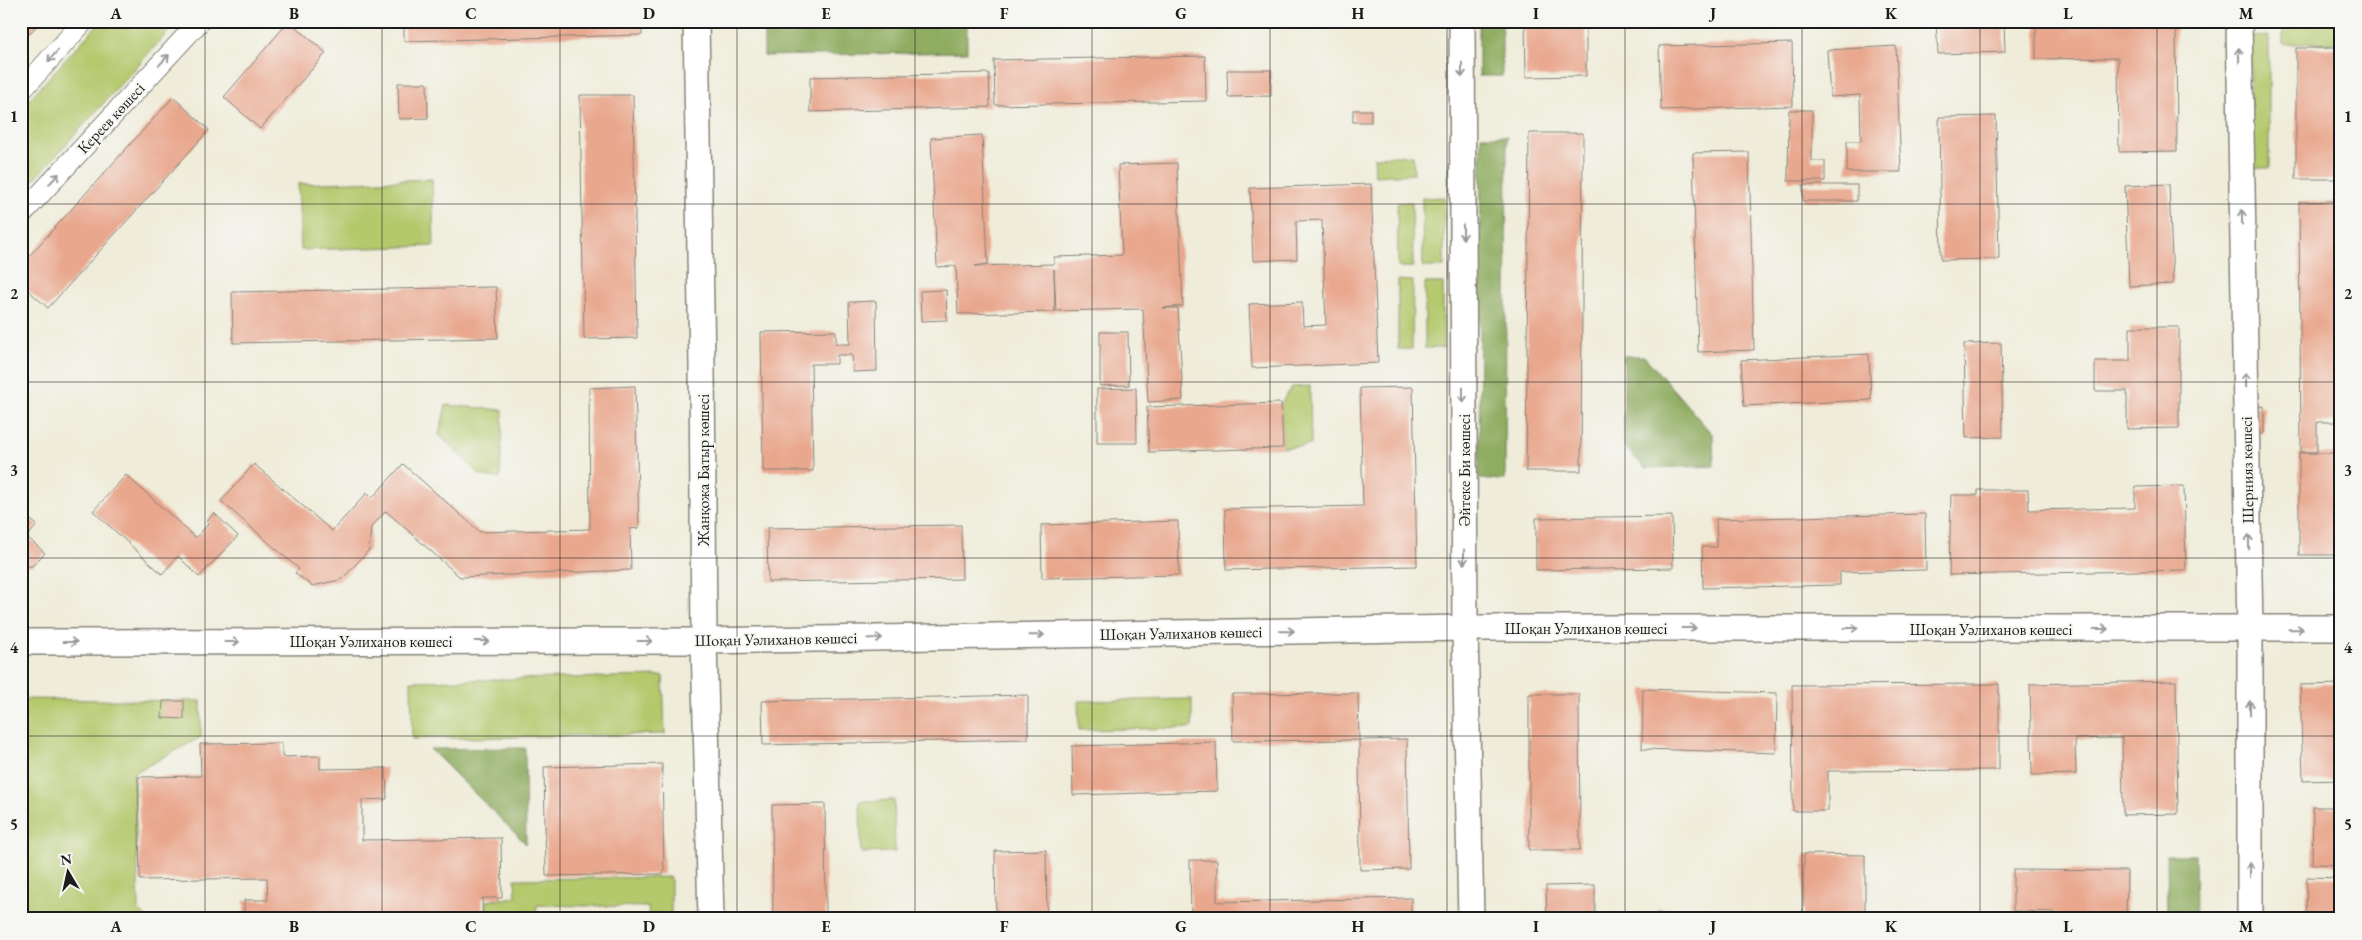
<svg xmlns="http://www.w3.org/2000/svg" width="2362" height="940" font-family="'EB Garamond',serif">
	<rect width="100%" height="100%" fill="#f6f6f2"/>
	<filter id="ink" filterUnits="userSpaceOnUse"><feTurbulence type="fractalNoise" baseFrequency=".02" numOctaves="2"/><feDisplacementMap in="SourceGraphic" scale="10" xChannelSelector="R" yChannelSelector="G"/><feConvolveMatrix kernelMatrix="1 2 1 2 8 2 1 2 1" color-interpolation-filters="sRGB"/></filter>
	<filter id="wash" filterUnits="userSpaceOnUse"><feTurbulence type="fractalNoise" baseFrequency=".0096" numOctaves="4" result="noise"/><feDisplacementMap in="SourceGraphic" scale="20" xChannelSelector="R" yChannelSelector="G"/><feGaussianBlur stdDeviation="1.12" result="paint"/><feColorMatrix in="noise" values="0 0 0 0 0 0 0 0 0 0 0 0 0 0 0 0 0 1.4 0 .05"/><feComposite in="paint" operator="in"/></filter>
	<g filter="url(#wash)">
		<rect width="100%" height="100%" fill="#efecd9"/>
		<g fill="#b4c86c" stroke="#687244">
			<polygon points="101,21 178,21 21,194 21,108"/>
			<polygon points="2283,21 2341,21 2341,43 2283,44"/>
			<polygon points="2269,36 2269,168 2251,168 2250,37"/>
			<polygon points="1413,155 1414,174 1375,176 1374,157"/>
			<polygon points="432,179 434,246 301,250 298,184"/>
			<polygon points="1444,197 1444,267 1423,267 1422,198"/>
			<polygon points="1412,202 1413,267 1398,267 1397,203"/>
			<polygon points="1398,280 1413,281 1412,349 1398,349"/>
			<rect x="1425" y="283" width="18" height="65"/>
			<polygon points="1310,386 1311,445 1283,448 1281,403 1292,387"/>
			<polygon points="446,405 503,410 500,479 480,475 439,435"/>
			<polygon points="663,676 665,734 412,739 411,681"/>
			<polygon points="21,699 201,701 201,737 134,773 139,910 148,919 21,919"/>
			<polygon points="1192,699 1192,728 1079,730 1078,701"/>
			<polygon points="894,800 895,852 861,853 860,801"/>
			<polygon points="671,877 671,919 649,919 648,907 537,905 536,919 486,919 486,901 516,897 515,879"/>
			<rect x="1658" y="910" width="26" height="9"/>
		</g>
		<g fill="#8fac60" stroke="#56643e">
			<polygon points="764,21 967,21 967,52 764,56"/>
			<rect x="1479" y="21" width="23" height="55"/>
			<polygon points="1481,136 1507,136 1505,480 1479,479"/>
			<polygon points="1624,356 1644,356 1713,435 1714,466 1645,468 1624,446"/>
			<polygon points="525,748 526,844 430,749"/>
			<polygon points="2167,855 2195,855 2196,919 2168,919"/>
		</g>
		<g id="blocks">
			<g fill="#e9a78e">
				<polygon points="21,21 41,21 21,43"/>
				<polygon points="289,21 326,53 260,129 224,97"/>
				<polygon points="404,21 642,21 642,35 404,41"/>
				<polygon points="1525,21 1586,21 1586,76 1526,77"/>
				<polygon points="1936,21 2004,21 2005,52 1938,54"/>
				<polygon points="2036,21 2176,21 2177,151 2119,152 2118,58 2036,59"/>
				<polygon points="1792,43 1793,106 1661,110 1659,46"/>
				<polygon points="1896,46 1901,172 1847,172 1847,141 1861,141 1860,95 1830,97 1827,50"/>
				<rect x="2296" y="48" width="45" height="131"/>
				<polygon points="1205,56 1206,101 995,105 994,60"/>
				<polygon points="1227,70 1271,70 1271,96 1228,97"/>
				<polygon points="989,73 990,107 810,112 810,77"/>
				<polygon points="398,83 427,83 428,118 399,119"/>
				<polygon points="580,95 633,95 637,338 584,339"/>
				<polygon points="173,97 209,130 48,308 21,284 21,265"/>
				<rect x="1353" y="110" width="18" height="12"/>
				<polygon points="1789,110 1812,110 1812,161 1825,161 1825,181 1788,181"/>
				<polygon points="1996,116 1999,259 1941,260 1939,117"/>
				<polygon points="1529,133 1583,133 1581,471 1526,471"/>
				<polygon points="982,135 988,264 975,266 1054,264 1054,257 1122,255 1118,165 1177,163 1183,306 1162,308 1178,308 1183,400 1148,402 1143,309 1056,311 1054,269 1055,312 958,314 956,266 937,267 931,138"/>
				<polygon points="1749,152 1754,350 1698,352 1693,153"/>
				<polygon points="1371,184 1378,363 1252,368 1249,304 1302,302 1303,326 1326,325 1322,220 1296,221 1297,259 1253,261 1250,188"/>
				<polygon points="2169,184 2173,284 2129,286 2125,186"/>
				<rect x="1803" y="185" width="54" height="16"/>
				<polygon points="2341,201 2341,422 2317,422 2317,452 2301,452 2299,202"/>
				<polygon points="496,287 498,338 233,343 232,292"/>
				<polygon points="946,290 947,320 921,321 920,291"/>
				<polygon points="876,301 877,371 853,372 852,355 837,355 837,364 811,364 813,471 763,471 761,332 836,331 836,344 850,344 849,302"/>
				<polygon points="2130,327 2179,327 2179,428 2127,429 2127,391 2095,391 2095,361 2130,361"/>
				<polygon points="1100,332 1128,332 1129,385 1100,386"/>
				<polygon points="2001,343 2003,437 1966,438 1964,344"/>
				<polygon points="1869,354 1871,400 1744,406 1741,360"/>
				<polygon points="635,386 639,528 630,529 631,570 460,577 386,511 371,527 369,550 344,577 340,580 312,586 295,573 299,569 221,501 254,464 332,531 367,493 372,498 403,464 480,532 590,529 589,388"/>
				<polygon points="1413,387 1417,566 1226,570 1225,509 1363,506 1360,388"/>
				<polygon points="1136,388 1137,443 1097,443 1097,389"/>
				<polygon points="1281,403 1283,448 1149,452 1147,407"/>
				<polygon points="2264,406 2264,433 2256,433 2256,407"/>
				<rect x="2299" y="453" width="42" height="102"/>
				<polygon points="126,475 196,538 209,523 207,521 214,513 238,536 199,577 178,556 162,574 93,511"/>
				<polygon points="2184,486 2186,570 1949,575 1951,495 1978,495 1978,490 2028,490 2029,510 2135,508 2135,487"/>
				<polygon points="21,512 37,525 27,537 45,553 32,566 21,567"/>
				<polygon points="1925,514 1926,570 1840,572 1840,585 1703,588 1702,547 1717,547 1716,519"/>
				<polygon points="1672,516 1673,568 1536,570 1536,518"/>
				<polygon points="1178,521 1179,575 1042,578 1041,525"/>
				<polygon points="961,525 962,579 768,582 767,528"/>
				<polygon points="2176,681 2178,814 2123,815 2122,738 2075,739 2076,774 2032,775 2030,684"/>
				<polygon points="1999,684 1999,770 1828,771 1828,811 1793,811 1792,685"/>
				<polygon points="2341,684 2341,780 2303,781 2300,685"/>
				<polygon points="1643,689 1777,693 1776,753 1642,749"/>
				<polygon points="1358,693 1359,740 1233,741 1232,694"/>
				<polygon points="1529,694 1579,694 1580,850 1529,850"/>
				<polygon points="1028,695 1028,739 763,745 762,701"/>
				<polygon points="163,701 184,701 184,719 162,718"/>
				<polygon points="1407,739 1409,869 1360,870 1359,740"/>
				<polygon points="1216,742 1217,791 1073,795 1072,746"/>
				<polygon points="282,743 282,757 320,756 320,769 386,768 387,799 362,800 362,840 501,838 502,898 482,898 483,919 244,919 244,900 268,900 267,878 140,880 138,777 201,776 200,744"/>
				<polygon points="662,764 664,874 546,876 544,767"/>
				<polygon points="825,804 826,919 773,919 772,805"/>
				<polygon points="2313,807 2341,807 2341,865 2312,864"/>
				<polygon points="1046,850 1047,919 996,919 995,851"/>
				<polygon points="1804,854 1865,855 1865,919 1743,919 1743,916 1803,917"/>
				<polygon points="1190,860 1217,860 1217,902 1411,898 1411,919 1191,919"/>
				<polygon points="2013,870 2127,871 2126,919 2054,919 2054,912 2013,911"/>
				<polygon points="2307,877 2341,878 2341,919 2306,919"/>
				<polygon points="1595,885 1595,919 1547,919 1546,886"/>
			</g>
		</g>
	</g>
	<g filter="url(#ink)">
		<use href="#blocks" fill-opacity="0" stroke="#86847a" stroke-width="1"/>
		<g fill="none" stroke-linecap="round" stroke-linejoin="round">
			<g stroke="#86847a" stroke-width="22">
				<g id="minor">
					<polyline points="21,91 84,21"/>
					<polyline points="21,215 200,21"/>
				</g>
			</g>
			<g stroke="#86847a" stroke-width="28">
				<g id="tertiary">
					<polyline points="696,21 702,366 704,641 711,919"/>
					<polyline points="1462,21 1465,628 1471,919"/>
					<polyline points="2239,21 2250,629 2250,919"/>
					<polyline points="21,642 704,641 1465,628 2341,628"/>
				</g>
			</g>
			<use href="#minor" stroke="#fff" stroke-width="20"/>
			<use href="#tertiary" stroke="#fff" stroke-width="25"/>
		</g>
		<defs><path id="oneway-shaft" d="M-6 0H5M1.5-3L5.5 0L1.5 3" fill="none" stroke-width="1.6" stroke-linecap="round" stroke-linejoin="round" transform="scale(1.25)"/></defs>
		<g stroke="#999">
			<use href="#oneway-shaft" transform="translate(2239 55) rotate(-91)"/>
			<use href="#oneway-shaft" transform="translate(53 56) rotate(132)"/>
			<use href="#oneway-shaft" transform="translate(164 60) rotate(-47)"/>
			<use href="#oneway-shaft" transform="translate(1462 70) rotate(90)"/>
			<use href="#oneway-shaft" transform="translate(54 179) rotate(-47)"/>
			<use href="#oneway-shaft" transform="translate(2242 217) rotate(-91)"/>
			<use href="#oneway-shaft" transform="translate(1463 232) rotate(90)"/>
			<use href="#oneway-shaft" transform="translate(2246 380) rotate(-91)"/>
			<use href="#oneway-shaft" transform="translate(1463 395) rotate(90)"/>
			<use href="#oneway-shaft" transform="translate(2249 542) rotate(-91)"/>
			<use href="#oneway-shaft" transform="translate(1464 557) rotate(90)"/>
			<use href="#oneway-shaft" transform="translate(1689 628)"/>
			<use href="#oneway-shaft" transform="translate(1851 628)"/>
			<use href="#oneway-shaft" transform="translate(2101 629)"/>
			<use href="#oneway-shaft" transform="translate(2296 629) rotate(-1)"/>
			<use href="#oneway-shaft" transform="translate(1287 631) rotate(-1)"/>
			<use href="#oneway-shaft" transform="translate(1037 635) rotate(-1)"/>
			<use href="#oneway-shaft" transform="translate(875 638) rotate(-1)"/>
			<use href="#oneway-shaft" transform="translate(482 641)"/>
			<use href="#oneway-shaft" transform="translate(645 641)"/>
			<use href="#oneway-shaft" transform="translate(70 642)"/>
			<use href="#oneway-shaft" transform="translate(232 642)"/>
			<use href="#oneway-shaft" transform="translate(2250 708) rotate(-90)"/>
			<use href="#oneway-shaft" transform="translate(2250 870) rotate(-90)"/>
		</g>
	</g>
	<path fill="none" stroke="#1c1c1c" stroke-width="1" stroke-opacity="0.55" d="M205 21V919M382 21V919M560 21V919M737 21V919M915 21V919M1092 21V919M1270 21V919M1447 21V919M1625 21V919M1802 21V919M1980 21V919M2157 21V919M21 204H2341M21 382H2341M21 558H2341M21 736H2341"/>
	<g text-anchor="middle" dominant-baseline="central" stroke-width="4" stroke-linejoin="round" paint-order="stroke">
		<g font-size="16" fill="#1c1c1c" stroke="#f6f6f2">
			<text transform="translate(111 118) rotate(-47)">Кереев көшесі</text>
			<text transform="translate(703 470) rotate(-90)">Жанқожа Батыр көшесі</text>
			<text transform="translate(1464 470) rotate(-90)">Әйтеке Би көшесі</text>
			<text transform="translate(2247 470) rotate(-91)">Шернияз көшесі</text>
			<text x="1586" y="628">Шоқан Уәлиханов көшесі</text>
			<text x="1991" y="629">Шоқан Уәлиханов көшесі</text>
			<text transform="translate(1181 633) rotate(-1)">Шоқан Уәлиханов көшесі</text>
			<text transform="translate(776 639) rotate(-1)">Шоқан Уәлиханов көшесі</text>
			<text x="371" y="641">Шоқан Уәлиханов көшесі</text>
		</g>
	</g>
	<rect width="2362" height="940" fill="none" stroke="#f6f6f2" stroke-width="55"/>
	<g transform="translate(68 872) rotate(351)" stroke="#f6f6f2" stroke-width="4" paint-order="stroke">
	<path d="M0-4L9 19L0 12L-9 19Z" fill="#1c1c1c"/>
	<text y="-8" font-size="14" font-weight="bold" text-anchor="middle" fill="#1c1c1c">N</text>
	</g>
	<rect x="28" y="28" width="2306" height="884" fill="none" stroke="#1c1c1c" stroke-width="2"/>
	<g font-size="16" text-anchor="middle" font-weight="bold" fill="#1c1c1c">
		<text x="116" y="19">A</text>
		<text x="294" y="19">B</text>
		<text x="471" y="19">C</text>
		<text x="649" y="19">D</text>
		<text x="826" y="19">E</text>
		<text x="1004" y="19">F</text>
		<text x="1181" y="19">G</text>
		<text x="1358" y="19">H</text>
		<text x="1536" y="19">I</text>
		<text x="1713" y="19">J</text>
		<text x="1891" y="19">K</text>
		<text x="2068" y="19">L</text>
		<text x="2246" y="19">M</text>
		<text x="14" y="122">1</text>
		<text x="2348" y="122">1</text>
		<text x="14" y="299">2</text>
		<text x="2348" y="299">2</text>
		<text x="14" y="476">3</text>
		<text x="2348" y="476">3</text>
		<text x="14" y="653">4</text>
		<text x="2348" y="653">4</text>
		<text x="14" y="830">5</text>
		<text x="2348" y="830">5</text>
		<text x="116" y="932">A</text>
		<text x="294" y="932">B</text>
		<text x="471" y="932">C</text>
		<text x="649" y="932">D</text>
		<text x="826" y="932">E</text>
		<text x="1004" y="932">F</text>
		<text x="1181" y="932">G</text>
		<text x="1358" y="932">H</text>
		<text x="1536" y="932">I</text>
		<text x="1713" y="932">J</text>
		<text x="1891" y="932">K</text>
		<text x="2068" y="932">L</text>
		<text x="2246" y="932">M</text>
	</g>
</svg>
